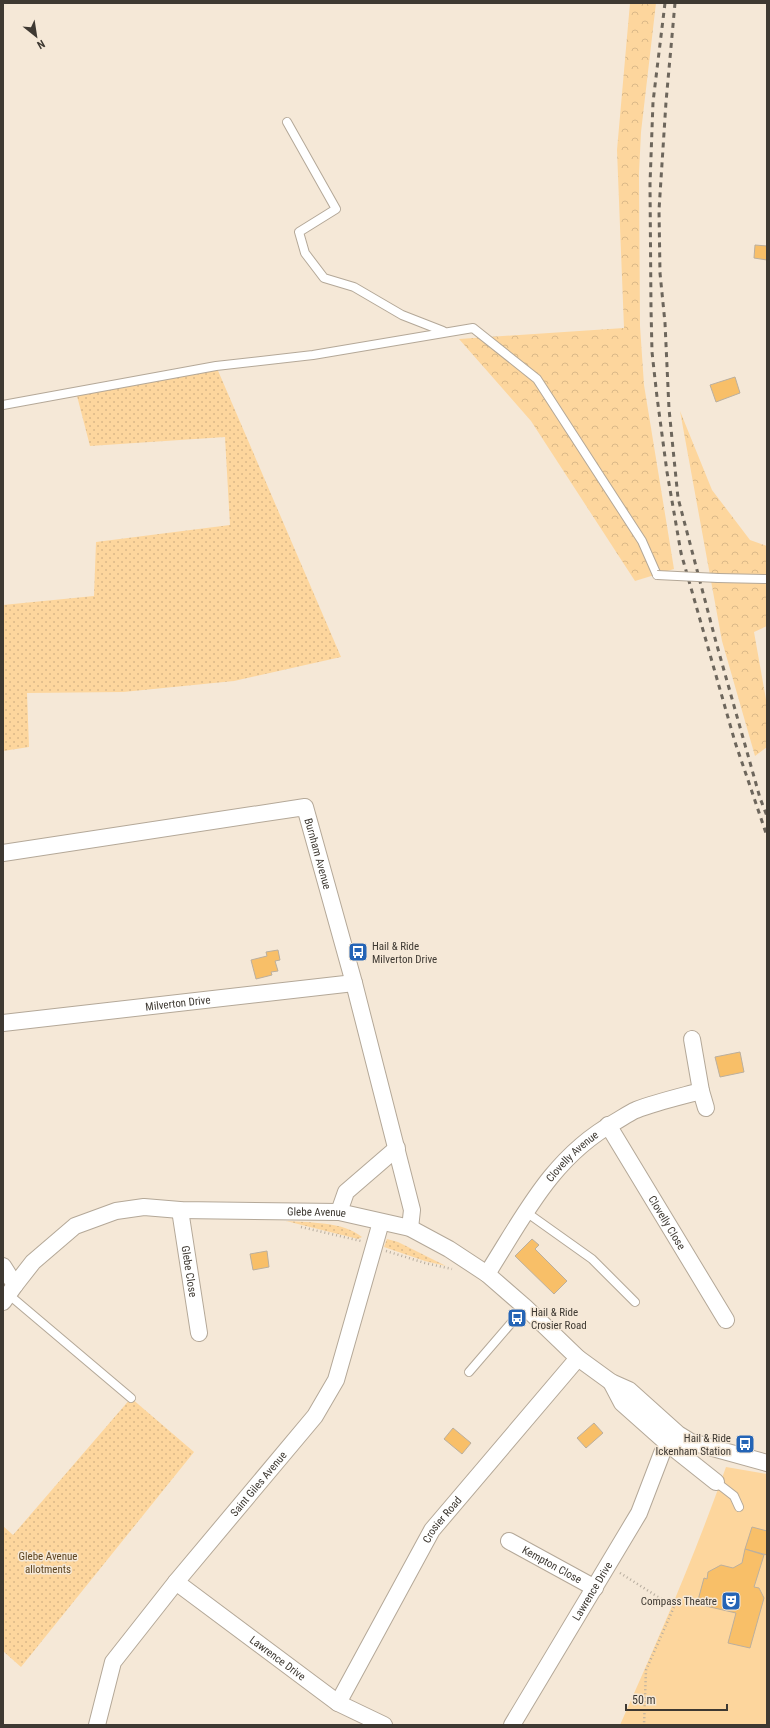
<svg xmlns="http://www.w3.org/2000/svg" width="770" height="1728" font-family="'Roboto Condensed',sans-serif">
	<defs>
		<pattern id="grass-dots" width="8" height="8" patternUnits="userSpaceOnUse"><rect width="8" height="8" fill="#fdd69d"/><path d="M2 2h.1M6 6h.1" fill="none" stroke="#dab888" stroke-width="1.8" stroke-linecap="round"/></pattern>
		<pattern id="forest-crowns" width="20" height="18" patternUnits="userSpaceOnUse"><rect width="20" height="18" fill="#fdd69d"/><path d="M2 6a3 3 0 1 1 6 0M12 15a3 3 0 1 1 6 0" fill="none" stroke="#dab888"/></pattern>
	</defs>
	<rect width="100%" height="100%" fill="#f5e8d7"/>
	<g fill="url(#grass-dots)">
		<polygon points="216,366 341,657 234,681 123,692 27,693 29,747 3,751 3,605 94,596 96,542 230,525 225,437 90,446 76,392"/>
		<path d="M286 1221C310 1223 342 1221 362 1237L358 1239Z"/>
		<polygon points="387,1239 398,1242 446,1266 425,1261 384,1247"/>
		<polygon points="131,1398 194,1452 21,1667 3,1651 3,1526 13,1535"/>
	</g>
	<g fill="url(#forest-crowns)">
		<polygon points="630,3 656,3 641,132 639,173 640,326 644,385 674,569 635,581 531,421 459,339 624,328 617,150"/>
		<polygon points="680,411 712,490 750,540 767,546 767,626 754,632 767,705 767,747 755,756 722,641"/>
	</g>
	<path fill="#fdd69d" d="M726 1467 767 1474V1725H620C658 1640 695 1555 726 1467Z"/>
	<g fill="#f8bf68" stroke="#bbaf9e">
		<polygon points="755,245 767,246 767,260 754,258"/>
		<polygon points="735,377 740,393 716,402 710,385"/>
		<polygon points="278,950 280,960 275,961 278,971 271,972 272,975 256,979 251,960 267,956 266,952"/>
		<polygon points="740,1052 744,1072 720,1077 715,1057"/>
		<polygon points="532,1239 539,1245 535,1249 567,1281 554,1294 515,1256"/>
		<polygon points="267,1251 269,1267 253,1270 250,1254"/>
		<polygon points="594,1423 603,1433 586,1448 577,1438"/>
		<polygon points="453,1428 471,1443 462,1454 444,1439"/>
		<polygon points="752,1527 767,1531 767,1555 745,1549"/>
		<polygon points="745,1549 764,1555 754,1587 759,1588 764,1598 750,1648 728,1643 736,1613 697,1604 704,1578 707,1579 708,1572 721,1565 733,1568 742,1563"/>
	</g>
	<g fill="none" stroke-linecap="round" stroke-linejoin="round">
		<g stroke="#b4a898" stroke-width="10">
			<g id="service">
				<polyline points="287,122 336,209 299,232 305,253 324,278 354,287 402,315 443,331"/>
				<polyline points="3,405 216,366 313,355 473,328 537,379 642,541 657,575"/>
				<polyline points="718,578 767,579"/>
				<polyline points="526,1212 592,1259 635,1302"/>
				<polyline points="8,1294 131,1398"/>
				<polyline points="469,1372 525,1307"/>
				<polyline points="716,1482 734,1496 739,1507"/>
			</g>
		</g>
		<g stroke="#b4a898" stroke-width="18">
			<g id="minor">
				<path id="s1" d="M3 853 305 807 354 983 412 1210 410 1228"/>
				<path id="s2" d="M3 1023 354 983"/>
				<polyline points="692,1039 701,1091 706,1108"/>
				<path id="s3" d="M608 1125 726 1320"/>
				<path id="s4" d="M180 1210 199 1333"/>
				<polyline points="339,1212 346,1192 397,1148"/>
				<polyline points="3,1266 15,1285"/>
				<path id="s5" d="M487 1274C524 1216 552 1157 615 1122 622 1118 629 1113 636 1110 657 1102 679 1097 701 1091"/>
				<path id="s6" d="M3 1302 15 1285 33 1262 75 1226 116 1211 144 1207 180 1210 339 1212 410 1228 449 1249 487 1274 525 1307 578 1358 611 1382 629 1390 678 1434 691 1442 767 1463"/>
				<polyline points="611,1382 622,1403 667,1443 716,1482"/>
				<path id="s7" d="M509 1541 595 1588"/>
				<path id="s8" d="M176 1582 338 1703 384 1725"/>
				<path id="s9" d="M338 1703 432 1530 578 1358"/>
				<path id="s10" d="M97 1725 113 1662 176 1582 315 1416 336 1380 381 1222"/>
				<path id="s11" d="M512 1725 639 1513 662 1453"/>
			</g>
		</g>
		<g stroke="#b7ad9f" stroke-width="2.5" stroke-dasharray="1 3" stroke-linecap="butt">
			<polyline points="301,1227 361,1241"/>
			<polyline points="386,1251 425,1263 452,1269"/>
			<polyline points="620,1573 674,1607 646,1670 644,1725"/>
		</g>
		<use href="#service" stroke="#fff" stroke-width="8"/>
		<use href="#minor" stroke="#fff" stroke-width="16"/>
		<g stroke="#6d665c" stroke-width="3" stroke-dasharray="5 5" stroke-linecap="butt">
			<polyline points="665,3 653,102 650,184 651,308 652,352 657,397 667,472 681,553 735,742 767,836"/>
			<polyline points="675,3 666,102 659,210 660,273 665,323 669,409 678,498 716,642 760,798 767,816"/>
		</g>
		<g stroke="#b4a898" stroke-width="10" stroke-linecap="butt">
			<polyline id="service-bridge" points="657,575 718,578"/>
		</g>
		<use href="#service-bridge" stroke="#fff" stroke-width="8"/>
	</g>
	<defs>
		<g id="bus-square" transform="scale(1)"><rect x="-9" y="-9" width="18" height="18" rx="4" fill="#2464b6" stroke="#f5e8d7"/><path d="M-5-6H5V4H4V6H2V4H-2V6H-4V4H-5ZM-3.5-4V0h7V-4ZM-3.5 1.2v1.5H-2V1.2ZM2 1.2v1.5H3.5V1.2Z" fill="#fff"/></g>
		<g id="theatre-square" transform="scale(1)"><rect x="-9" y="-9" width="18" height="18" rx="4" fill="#2464b6" stroke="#f5e8d7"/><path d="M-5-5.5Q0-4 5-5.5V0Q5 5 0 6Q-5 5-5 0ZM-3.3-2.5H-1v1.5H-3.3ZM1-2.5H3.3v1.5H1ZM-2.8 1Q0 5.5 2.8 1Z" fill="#fff"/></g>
	</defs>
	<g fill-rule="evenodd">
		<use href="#bus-square" x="358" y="952"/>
		<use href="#bus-square" x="517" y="1318"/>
		<use href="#bus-square" x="745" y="1444"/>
		<use href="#theatre-square" x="731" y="1601"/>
	</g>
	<g text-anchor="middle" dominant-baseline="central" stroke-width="3" stroke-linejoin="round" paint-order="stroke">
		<g font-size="11" fill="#3e3932" stroke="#f5e8d7">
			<text stroke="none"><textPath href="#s1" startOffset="354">Burnham Avenue</textPath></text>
			<text stroke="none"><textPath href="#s2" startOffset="176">Milverton Drive</textPath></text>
			<text stroke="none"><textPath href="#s5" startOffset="146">Clovelly Avenue</textPath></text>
			<text stroke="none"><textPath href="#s6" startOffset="350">Glebe Avenue</textPath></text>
			<text stroke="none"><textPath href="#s3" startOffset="114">Clovelly Close</textPath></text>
			<text stroke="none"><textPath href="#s4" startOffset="62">Glebe Close</textPath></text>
			<text stroke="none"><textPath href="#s10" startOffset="295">Saint Giles Avenue</textPath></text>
			<text stroke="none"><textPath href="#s9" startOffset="211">Crosier Road</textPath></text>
			<text stroke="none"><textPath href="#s7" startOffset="49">Kempton Close</textPath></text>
			<text stroke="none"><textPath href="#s11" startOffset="156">Lawrence Drive</textPath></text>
			<text stroke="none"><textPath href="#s8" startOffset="127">Lawrence Drive</textPath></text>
		</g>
		<g font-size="11" fill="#3e3932" stroke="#f5e8d7" text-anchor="start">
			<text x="372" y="946">Hail &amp; Ride<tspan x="372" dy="13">Milverton Drive</tspan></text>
			<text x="531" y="1312">Hail &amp; Ride<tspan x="531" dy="13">Crosier Road</tspan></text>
			<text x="731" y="1438" text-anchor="end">Hail &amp; Ride<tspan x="731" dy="13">Ickenham Station</tspan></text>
			<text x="717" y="1601" text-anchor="end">Compass Theatre</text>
		</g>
		<g font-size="11" fill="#5e4622" stroke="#f5e8d7">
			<text x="48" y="1556">Glebe Avenue<tspan x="48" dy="13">allotments</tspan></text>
		</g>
	</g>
	<rect width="770" height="1728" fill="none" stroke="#3e3932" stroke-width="8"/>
	<g transform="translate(36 36) rotate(150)" stroke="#f5e8d7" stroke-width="3" paint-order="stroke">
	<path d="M0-3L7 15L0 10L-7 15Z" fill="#3e3932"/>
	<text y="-6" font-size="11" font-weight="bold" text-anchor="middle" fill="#3e3932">N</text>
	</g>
	<path d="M626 1704v6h101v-6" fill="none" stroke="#3e3932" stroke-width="2"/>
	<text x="632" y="1704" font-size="12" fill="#3e3932" stroke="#f5e8d7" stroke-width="3" paint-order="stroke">50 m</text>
</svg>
